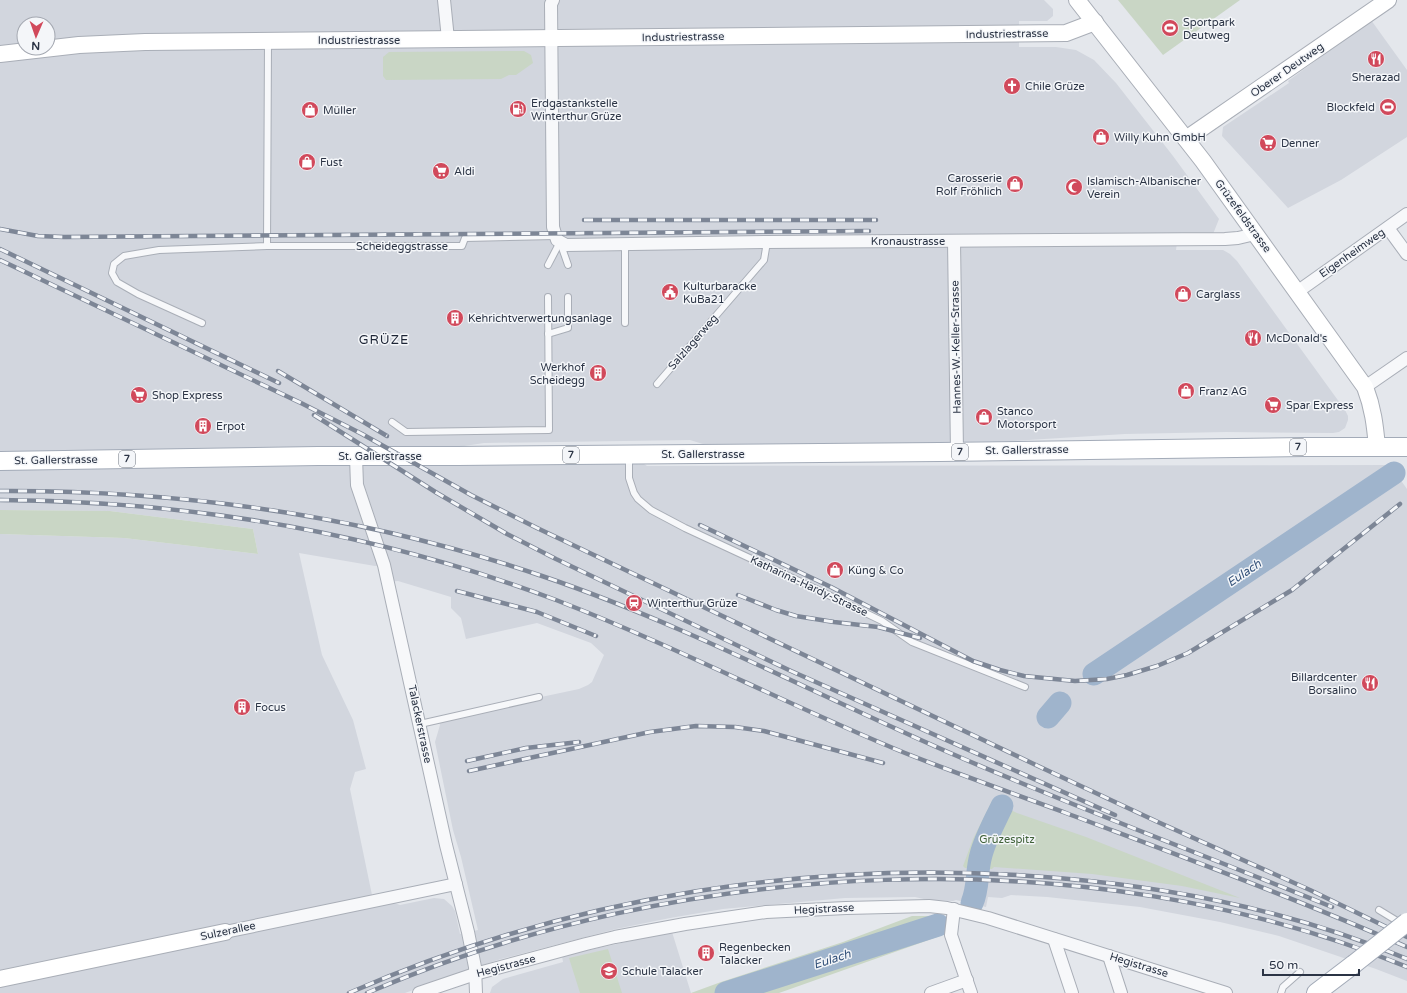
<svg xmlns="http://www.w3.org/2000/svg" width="1407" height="993" font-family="'Varela Round',sans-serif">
	<rect width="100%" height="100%" fill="#e4e7ec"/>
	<g fill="#d2d6de" fill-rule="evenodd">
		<path d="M0 0H1044L1053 9V16L1047 21H1019V47H1056L1076 50 1094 60 1116 83 1173 156 1219 219 1213 234H1178L1176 250H1223L1230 254 1237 261 1345 410 1348 416V420L1345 428 1339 432 1333 433 1226 432 1125 434 1012 441 966 442 944 445H706L690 440 484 443 451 448 629 454 647 466 1390 465 1407 489V981L1376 969 1279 936 1220 922 1140 907 1047 897 1011 895 1002 898 988 897 986 907 956 900 953 901 928 900 915 897 845 898 723 909 670 918 616 929 501 959 462 972 405 993H0V534L124 538 258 554 253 529 110 511 0 510ZM24 24H48V48H24ZM299 553 375 566 384 565 388 582 398 581 451 597V608L461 618 466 639 537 623 591 643 604 655 592 682 588 685 579 689 438 719 440 725 435 742 453 830 461 857 478 930 460 934 455 911 452 906 444 899 434 898 400 905 372 895 350 789 355 772 366 769 353 720 322 655Z"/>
		<polygon points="1371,20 1407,70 1407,137 1341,180 1288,208 1222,136 1223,127 1289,83 1288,81"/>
		<polygon points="672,932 691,993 490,993 492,987 503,979 563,962 562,956"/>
	</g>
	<g fill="#c9d6c5">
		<polygon points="1118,0 1240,0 1163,55"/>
		<polygon points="524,51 531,55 533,63 516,75 509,75 501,79 386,80 383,76 383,57 389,52"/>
		<polygon points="0,510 110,511 253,529 258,554 124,538 0,534"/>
		<polygon points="992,801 1017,813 1086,837 1240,898 1182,886 1092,874 994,867 992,869 965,868 963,866 973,839"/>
		<polygon points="912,916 937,916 942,932 940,936 779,993 691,993 721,982 843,942"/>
		<polygon points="608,949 622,993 580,993 569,958"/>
	</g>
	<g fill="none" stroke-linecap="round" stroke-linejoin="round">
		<g stroke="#9fb4cc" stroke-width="23">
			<polyline points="1094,674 1394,473"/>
			<polyline points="1048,717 1060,703"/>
			<path d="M972 903C979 887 976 872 981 855 985 839 995 821 1002 806"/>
			<polyline points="726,993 938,925"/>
		</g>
		<g stroke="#a9aeb7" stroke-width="8">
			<g id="lane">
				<polyline points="560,242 568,265"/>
				<polyline points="267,246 462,246 465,238 555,236"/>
				<polyline points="548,265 560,242"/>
				<polyline points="202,323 138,294 117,282 112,273 114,264 124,256 159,250 267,246 268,42"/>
				<polyline points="625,323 625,244"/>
				<polyline points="548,334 568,328 568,297"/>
				<polyline points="657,384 764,260 767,242"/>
				<polyline points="392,422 406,432 549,430 548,297"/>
				<polyline points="629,456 629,478 634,493 638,499 651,510 685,528 816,589 882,621 912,642 1025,687"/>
				<polyline points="420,724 539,697"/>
				<polyline points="1379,910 1402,924"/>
				<polyline points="1281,993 1283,987 1300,972"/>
			</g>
		</g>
		<g stroke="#a9aeb7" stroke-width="14">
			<g id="street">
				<polyline points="444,0 448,39"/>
				<polyline points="553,0 551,4 553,227 557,240 566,245 767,242 1225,239 1238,238 1255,234"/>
				<polyline points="1388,228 1407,254"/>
				<polyline points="954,241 957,452"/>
				<polyline points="1297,292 1407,214"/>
				<polyline points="1365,387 1407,358"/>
				<polyline points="356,457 357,485 384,565 446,845 468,932 475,967 476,993"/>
				<polyline points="954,909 951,935 971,993"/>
				<polyline points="225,932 456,884"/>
				<polyline points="1054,939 1072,993"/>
				<polyline points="1109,956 1121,993"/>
				<polyline points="419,993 475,974 586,944 615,937 685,924 766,912 846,908 929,906 947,908 988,918 1226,993"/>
				<polyline points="931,993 967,980"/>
			</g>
		</g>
		<g stroke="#a9aeb7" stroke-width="18">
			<g id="secondary">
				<path d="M1077 0 1203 161 1365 387C1373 408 1375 425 1377 447"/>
				<polyline points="0,54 79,45 145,42 1066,33 1095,22"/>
				<polyline points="1186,139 1388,0"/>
				<polyline points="0,979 225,932"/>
			</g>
		</g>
		<g stroke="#a3abb8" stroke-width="20">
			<g id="primary">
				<polyline points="0,461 318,456 457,456 940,452 1304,447 1407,447"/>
				<polyline points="1316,993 1354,964"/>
			</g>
		</g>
		<use href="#lane" stroke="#f7f8fa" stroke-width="6"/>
		<use href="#street" stroke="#f7f8fa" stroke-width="12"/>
		<use href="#secondary" stroke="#fff" stroke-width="16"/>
		<use href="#primary" stroke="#fff" stroke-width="18"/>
		<g stroke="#7d8696" stroke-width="4.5">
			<g id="rail">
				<polyline points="584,220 876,220"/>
				<polyline points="0,229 38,236 64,237 869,231"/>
				<polyline points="0,249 279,383"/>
				<polyline points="0,260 301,403 362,434 471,495 537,528 1038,766 1160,823 1310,890 1407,937"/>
				<polyline points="278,371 387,436"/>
				<polyline points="314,415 437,493 507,534 556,559 791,671 1115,815"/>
				<path d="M0 491C186 490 366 516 542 576 687 625 824 699 964 759 1085 811 1209 857 1332 907"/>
				<path d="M0 500C190 501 378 533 556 600 675 646 788 705 905 753 958 774 1012 793 1066 813 1180 856 1295 898 1407 947"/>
				<polyline points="700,525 831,587 973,661 1000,670 1024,676 1075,681 1107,679 1127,675 1157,666 1188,653 1292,590 1400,504"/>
				<polyline points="457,591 537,612 596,636"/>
				<polyline points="738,595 776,610 796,616 834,622 878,627 920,638"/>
				<polyline points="467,761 526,748 579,742"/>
				<polyline points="469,771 650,732 696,726 735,727 764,731 883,763"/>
				<path d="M349 993C571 896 817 857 1058 878 1178 888 1296 912 1407 959"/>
				<path d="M367 993C681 858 1088 835 1407 967"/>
			</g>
		</g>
		<use href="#rail" stroke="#f4f6f9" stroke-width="3" stroke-dasharray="9" stroke-linecap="butt"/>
		<g stroke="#a3abb8" stroke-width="20" stroke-linecap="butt">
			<polyline id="primary-bridge" points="1354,964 1407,922"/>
		</g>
		<use href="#primary-bridge" stroke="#fff" stroke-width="18"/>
	</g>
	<defs>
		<g id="stadium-disc" transform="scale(0.9)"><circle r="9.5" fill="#d1495b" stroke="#f4f6f9"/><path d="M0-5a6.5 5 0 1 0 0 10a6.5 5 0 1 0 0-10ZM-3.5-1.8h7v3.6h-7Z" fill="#fff"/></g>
		<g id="restaurant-disc" transform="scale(0.9)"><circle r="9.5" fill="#d1495b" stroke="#f4f6f9"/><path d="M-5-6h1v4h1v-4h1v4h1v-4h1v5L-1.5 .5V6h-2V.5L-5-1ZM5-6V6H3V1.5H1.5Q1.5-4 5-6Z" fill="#fff"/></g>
		<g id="church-disc" transform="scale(0.9)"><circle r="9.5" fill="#d1495b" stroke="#f4f6f9"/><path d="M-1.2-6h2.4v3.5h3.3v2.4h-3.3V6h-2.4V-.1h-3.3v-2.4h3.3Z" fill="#fff"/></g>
		<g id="fuel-disc" transform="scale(0.9)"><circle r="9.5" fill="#d1495b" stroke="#f4f6f9"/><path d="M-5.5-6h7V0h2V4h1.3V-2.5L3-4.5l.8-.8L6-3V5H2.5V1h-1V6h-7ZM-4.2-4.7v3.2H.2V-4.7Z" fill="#fff"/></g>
		<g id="shop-disc" transform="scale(0.9)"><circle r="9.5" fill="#d1495b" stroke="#f4f6f9"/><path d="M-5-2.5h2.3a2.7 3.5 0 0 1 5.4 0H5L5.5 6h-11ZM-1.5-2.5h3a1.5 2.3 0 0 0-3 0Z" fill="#fff"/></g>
		<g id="supermarket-disc" transform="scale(0.9)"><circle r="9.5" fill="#d1495b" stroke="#f4f6f9"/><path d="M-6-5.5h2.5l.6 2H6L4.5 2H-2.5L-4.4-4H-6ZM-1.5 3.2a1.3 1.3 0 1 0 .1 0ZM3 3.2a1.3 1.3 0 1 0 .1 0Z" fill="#fff"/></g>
		<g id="mosque-disc" transform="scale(0.9)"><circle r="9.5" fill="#d1495b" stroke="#f4f6f9"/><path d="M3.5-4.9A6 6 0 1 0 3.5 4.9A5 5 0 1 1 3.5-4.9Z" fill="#fff"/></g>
		<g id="civic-disc" transform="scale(0.9)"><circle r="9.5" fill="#d1495b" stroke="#f4f6f9"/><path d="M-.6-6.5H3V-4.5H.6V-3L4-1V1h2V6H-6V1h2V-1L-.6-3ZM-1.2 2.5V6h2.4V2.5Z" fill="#fff"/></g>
		<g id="building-disc" transform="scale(0.9)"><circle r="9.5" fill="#d1495b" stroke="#f4f6f9"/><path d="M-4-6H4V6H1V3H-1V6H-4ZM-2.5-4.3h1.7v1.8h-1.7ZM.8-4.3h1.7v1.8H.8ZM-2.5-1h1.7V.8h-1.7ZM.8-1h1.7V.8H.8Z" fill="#fff"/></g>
		<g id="station-disc" transform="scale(0.9)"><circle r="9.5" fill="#d1495b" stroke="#f4f6f9"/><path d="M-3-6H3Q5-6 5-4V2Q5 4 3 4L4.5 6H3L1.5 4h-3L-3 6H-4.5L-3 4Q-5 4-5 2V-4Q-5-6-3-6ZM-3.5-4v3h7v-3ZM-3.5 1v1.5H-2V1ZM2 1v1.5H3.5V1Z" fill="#fff"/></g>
		<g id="school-disc" transform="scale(0.9)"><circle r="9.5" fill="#d1495b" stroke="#f4f6f9"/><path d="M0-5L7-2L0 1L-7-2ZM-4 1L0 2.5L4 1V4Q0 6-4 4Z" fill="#fff"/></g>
	</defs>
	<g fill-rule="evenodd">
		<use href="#stadium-disc" x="1170" y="28"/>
		<use href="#restaurant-disc" x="1376" y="59"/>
		<use href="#church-disc" x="1012" y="86"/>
		<use href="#stadium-disc" x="1388" y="107"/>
		<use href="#fuel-disc" x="518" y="109"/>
		<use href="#shop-disc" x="310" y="110"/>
		<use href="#shop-disc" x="1101" y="137"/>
		<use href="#supermarket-disc" x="1268" y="143"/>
		<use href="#shop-disc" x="307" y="162"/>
		<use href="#supermarket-disc" x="441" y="171"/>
		<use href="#shop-disc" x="1015" y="184"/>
		<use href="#mosque-disc" x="1074" y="187"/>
		<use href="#civic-disc" x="670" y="292"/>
		<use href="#shop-disc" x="1183" y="294"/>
		<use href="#building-disc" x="455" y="318"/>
		<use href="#restaurant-disc" x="1253" y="338"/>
		<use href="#building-disc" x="598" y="373"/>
		<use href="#shop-disc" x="1186" y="391"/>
		<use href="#supermarket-disc" x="139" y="395"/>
		<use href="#supermarket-disc" x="1273" y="405"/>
		<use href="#shop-disc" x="984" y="417"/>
		<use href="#building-disc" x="203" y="426"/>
		<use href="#shop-disc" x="835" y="570"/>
		<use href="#station-disc" x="634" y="603"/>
		<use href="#restaurant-disc" x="1370" y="683"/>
		<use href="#building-disc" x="242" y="707"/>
		<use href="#building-disc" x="706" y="953"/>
		<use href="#school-disc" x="609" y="971"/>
	</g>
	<g text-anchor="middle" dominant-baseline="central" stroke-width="3" stroke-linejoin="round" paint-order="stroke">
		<g fill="#f4f6f9" stroke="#676e7b" stroke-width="1">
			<rect x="1290" y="439" width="16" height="16" rx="3"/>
			<rect x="952" y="444" width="16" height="16" rx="3"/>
			<rect x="563" y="447" width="16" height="16" rx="3"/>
			<rect x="119" y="451" width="16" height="16" rx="3"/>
		</g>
		<g font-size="10" font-weight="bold" fill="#2b3445">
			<text x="1298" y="447">7</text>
			<text x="960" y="452">7</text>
			<text x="571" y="455">7</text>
			<text x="127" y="459">7</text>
		</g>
		<g font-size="11" fill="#2b3445" stroke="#f4f6f9" text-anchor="start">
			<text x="1183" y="22">Sportpark<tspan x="1183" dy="13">Deutweg</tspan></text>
			<text x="1376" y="77" text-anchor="middle">Sherazad</text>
			<text x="1025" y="86">Chile Grüze</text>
			<text x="531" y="103">Erdgastankstelle<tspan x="531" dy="13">Winterthur Grüze</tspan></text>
			<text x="1375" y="107" text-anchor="end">Blockfeld</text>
			<text x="323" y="110">Müller</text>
			<text x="1114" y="137">Willy Kuhn GmbH</text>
			<text x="1281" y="143">Denner</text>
			<text x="320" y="162">Fust</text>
			<text x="454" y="171">Aldi</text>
			<text x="1002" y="178" text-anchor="end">Carosserie<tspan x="1002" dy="13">Rolf Fröhlich</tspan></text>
			<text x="1087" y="181">Islamisch-Albanischer<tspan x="1087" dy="13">Verein</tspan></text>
			<text x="683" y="286">Kulturbaracke<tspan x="683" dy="13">KuBa21</tspan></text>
			<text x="1196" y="294">Carglass</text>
			<text x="468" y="318">Kehrichtverwertungsanlage</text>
			<text x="1266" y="338">McDonald's</text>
			<text x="585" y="367" text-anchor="end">Werkhof<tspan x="585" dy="13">Scheidegg</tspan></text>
			<text x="1199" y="391">Franz AG</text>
			<text x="152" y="395">Shop Express</text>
			<text x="1286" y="405">Spar Express</text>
			<text x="997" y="411">Stanco<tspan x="997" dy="13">Motorsport</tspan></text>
			<text x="216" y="426">Erpot</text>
			<text x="848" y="570">Küng &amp; Co</text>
			<text x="647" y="603">Winterthur Grüze</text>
			<text x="1357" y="677" text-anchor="end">Billardcenter<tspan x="1357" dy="13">Borsalino</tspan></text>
			<text x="255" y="707">Focus</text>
			<text x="719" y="947">Regenbecken<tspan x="719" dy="13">Talacker</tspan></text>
			<text x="622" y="971">Schule Talacker</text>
		</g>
		<g font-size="11" fill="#2b3445" stroke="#f4f6f9">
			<text transform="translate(1007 34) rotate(-1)">Industriestrasse</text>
			<text transform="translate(683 37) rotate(-1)">Industriestrasse</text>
			<text x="359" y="40">Industriestrasse</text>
			<text transform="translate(1287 70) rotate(-35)">Oberer Deutweg</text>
			<text transform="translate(1243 216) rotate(54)">Grüzefeldstrasse</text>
			<text x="908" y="241">Kronaustrasse</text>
			<text x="402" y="246">Scheideggstrasse</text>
			<text transform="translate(1352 253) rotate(-35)">Eigenheimweg</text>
			<text transform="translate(693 342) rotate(-49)">Salzlagerweg</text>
			<text transform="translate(956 347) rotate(-91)">Hannes-W.-Keller-Strasse</text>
			<text transform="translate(1027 450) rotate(-1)">St. Gallerstrasse</text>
			<text x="703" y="454">St. Gallerstrasse</text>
			<text x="380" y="456">St. Gallerstrasse</text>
			<text transform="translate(56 460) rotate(-1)">St. Gallerstrasse</text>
			<text transform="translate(809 586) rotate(25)">Katharina-Hardy-Strasse</text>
			<text transform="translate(420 724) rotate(78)">Talackerstrasse</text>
			<text transform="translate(824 909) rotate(-3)">Hegistrasse</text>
			<text transform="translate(228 931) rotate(-12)">Sulzerallee</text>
			<text transform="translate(1139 965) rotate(17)">Hegistrasse</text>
			<text transform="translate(506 966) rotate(-15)">Hegistrasse</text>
		</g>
		<g font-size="11" fill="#3f6138" stroke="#f4f6f9">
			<text x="1007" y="839">Grüzespitz</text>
		</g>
		<g font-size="12" font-style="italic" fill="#34527a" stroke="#f4f6f9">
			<text transform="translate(1244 573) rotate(-34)">Eulach</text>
			<text transform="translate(832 959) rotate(-18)">Eulach</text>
		</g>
		<g font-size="13" letter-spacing="1" fill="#1d2536" stroke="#f4f6f9">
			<text x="384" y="340">GRÜZE</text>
		</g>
	</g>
	<g transform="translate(36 36) rotate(182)"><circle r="19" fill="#f4f6f9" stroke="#a4a8b1"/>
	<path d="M0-3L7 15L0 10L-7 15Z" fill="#d1495b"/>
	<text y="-6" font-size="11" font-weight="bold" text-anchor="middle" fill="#2b3445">N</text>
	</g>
	<path d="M1263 969v6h96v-6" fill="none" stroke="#2b3445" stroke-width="2"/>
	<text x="1269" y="969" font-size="12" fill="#2b3445" stroke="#f4f6f9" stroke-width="3" paint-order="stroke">50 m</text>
</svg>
